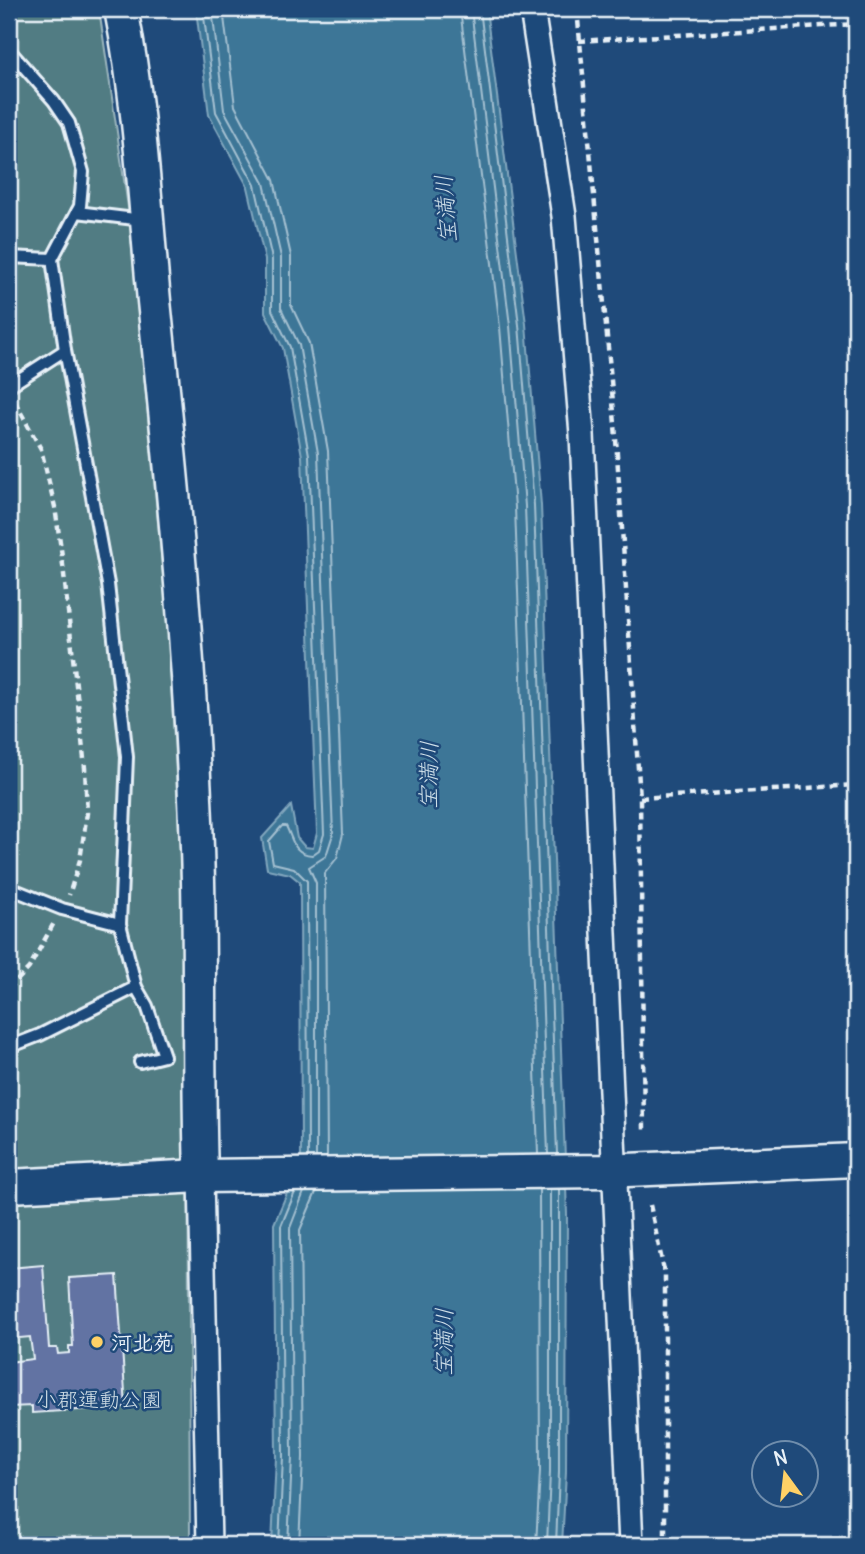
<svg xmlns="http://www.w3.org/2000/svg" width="865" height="1554" font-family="Delius,'Klee One',sans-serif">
	<rect width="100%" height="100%" fill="#1f4a7a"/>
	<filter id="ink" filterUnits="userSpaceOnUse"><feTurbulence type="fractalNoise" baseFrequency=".0143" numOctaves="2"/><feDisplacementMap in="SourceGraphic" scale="14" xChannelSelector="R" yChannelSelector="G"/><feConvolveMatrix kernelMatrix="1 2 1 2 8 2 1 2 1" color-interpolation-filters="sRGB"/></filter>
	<g filter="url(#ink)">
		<polygon fill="#517b83" stroke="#9cb6be" stroke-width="2" points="9,9 99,9 128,207 168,628 183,904 188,1103 190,1545 9,1545"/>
		<polygon fill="#3e7697" stroke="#82a7be" stroke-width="2" points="196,9 486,9 526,324 541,505 567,1214 566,1472 562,1545 272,1545 276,1457 274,1224 301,1160 300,882 290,874 267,869 262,838 291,806 297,838 305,847 313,848 317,833 302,456 283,348 265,312 265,260 248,187 209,115"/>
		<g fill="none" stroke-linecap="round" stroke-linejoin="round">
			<g stroke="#a4c0d1" stroke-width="2">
				<path d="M203 9 216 112 255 185 272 259V310L290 347 309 455 324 834 319 850 312 855C293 854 293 839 286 826H282L269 841 273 863 294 868 307 881 308 1157"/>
				<polyline points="212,9 224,110 264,183 281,257 281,308 299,345 318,453 333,834 326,856 309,867 316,883 316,1157"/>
				<polyline points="223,9 235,106 274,180 291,256 291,305 309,343 328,451 343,834 337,858 325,873 327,1157"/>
				<polyline points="460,9 500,327 515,507 538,1154"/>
				<polyline points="471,9 510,326 525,506 548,1154"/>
				<polyline points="480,9 519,325 534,505 557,1154"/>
				<polyline points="279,1545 283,1457 281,1226 295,1192"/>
				<polyline points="288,1545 292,1457 290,1228 304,1192"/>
				<polyline points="299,1545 303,1457 300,1230 316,1192"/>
				<polyline points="536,1545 540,1471 539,1189"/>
				<polyline points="547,1545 550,1472 550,1189"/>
				<polyline points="556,1545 559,1472 559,1189"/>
			</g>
		</g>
		<polygon fill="#6273a3" stroke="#e8f1f8" stroke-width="2" points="43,1265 49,1348 57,1348 58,1354 69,1353 69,1346 73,1346 69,1278 117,1275 126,1407 32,1413 32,1406 9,1407 9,1362 33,1359 30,1337 9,1339 9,1268"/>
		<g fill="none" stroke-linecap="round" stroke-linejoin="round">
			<g stroke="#e8f1f8" stroke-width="16">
				<g id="lane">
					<polyline points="9,50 54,101 69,123 83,172 80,206 52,259 65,350 108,584 127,757 120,924 136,987 147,1006 164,1056 140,1062"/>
					<polyline points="77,212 143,220"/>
					<polyline points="9,257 52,259"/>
					<polyline points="9,386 65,350"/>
					<polyline points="17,891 62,909 120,924"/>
					<polyline points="9,1047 40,1035 136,987"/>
				</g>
			</g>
			<g stroke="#e8f1f8" stroke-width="28">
				<g id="street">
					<polyline points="532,9 564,216 582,434 631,1545"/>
					<polyline points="201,1176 209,1545"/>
				</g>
			</g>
			<g stroke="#e8f1f8" stroke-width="37">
				<g id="secondary">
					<path d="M121 9C140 104 145 204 154 301 174 494 193 687 198 881 200 979 198 1078 201 1176"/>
					<polyline points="9,1186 201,1176 604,1171 856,1160"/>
				</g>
			</g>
			<g stroke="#e8f1f8" stroke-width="4.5" stroke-dasharray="7 5" stroke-linecap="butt">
				<polyline points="577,9 615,424 640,798 644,1131"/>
				<polyline points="579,41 856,24"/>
				<polyline points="15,402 41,449 55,507 62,556 85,768 87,813 80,860 69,895"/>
				<polyline points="640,798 856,785"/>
				<polyline points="9,989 29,968 55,921"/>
				<polyline points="650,1205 665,1275 665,1545"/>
				<polyline points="821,1545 856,1543"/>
			</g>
			<use href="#lane" stroke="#1f4a7a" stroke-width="10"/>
			<use href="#street" stroke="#1f4a7a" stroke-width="23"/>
			<use href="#secondary" stroke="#1f4a7a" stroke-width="32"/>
		</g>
	</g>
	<circle fill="#ffd166" stroke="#1f4a7a" stroke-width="2.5" cx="97" cy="1342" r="7"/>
	<g text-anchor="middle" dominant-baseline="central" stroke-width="5" stroke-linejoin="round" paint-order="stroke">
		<g font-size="21" font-weight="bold" fill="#e8f1f8" stroke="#1f4a7a" text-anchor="start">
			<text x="111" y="1342">河北苑</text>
		</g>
		<g font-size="21" fill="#d1dfe6" stroke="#1f4a7a">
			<text x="99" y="1399">小郡運動公園</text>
		</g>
		<g font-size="23" font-style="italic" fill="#cedfe9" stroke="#1f4a7a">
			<text transform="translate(445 209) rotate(-94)">宝満川</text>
			<text transform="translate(428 775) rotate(-89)">宝満川</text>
			<text transform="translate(443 1342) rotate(-89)">宝満川</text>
		</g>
	</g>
	<rect width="865" height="1554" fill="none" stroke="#1f4a7a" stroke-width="35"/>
	<rect x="18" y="18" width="830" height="1519" fill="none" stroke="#e8f1f8" stroke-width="2.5" filter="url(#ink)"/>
	<g transform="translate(785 1474) rotate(345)"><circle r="33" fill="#1f4a7a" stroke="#6f8dac" stroke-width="2"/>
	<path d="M0-5L12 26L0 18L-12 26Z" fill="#ffd166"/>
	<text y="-10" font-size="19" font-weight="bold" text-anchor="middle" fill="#e8f1f8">N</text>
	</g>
</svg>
